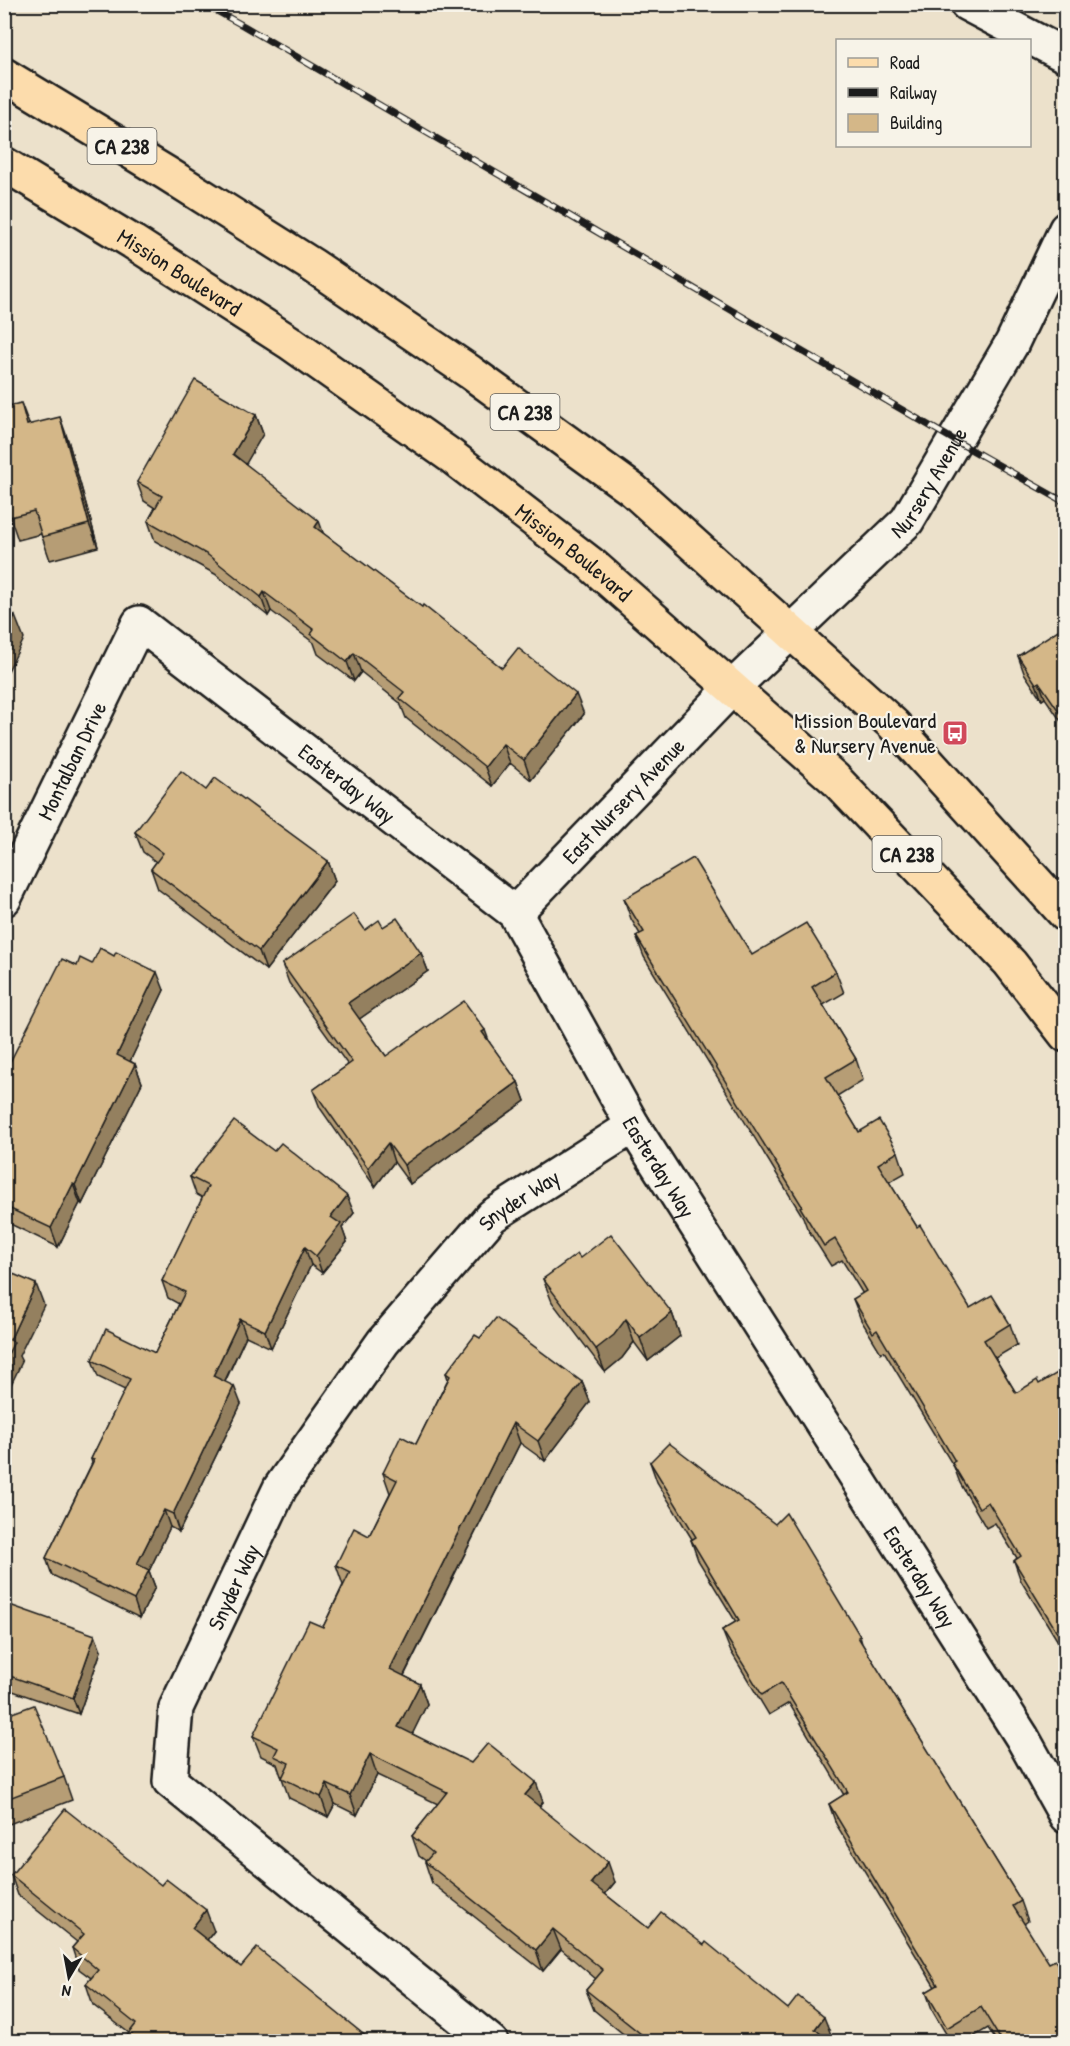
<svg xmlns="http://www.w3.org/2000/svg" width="1070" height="2046" font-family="'Patrick Hand',sans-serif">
	<rect width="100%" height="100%" fill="#ece1cb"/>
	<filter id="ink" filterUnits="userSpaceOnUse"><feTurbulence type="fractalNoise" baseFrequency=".0167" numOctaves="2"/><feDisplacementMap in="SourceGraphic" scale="12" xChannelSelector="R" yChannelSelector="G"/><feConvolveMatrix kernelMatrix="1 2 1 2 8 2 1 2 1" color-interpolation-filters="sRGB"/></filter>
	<g filter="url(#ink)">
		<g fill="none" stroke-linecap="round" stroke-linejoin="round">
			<g stroke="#1c1c1c" stroke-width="38">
				<g id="minor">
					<path id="s1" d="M4 899 139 623 515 913 633 1126 1022 1737 1066 1816"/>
					<path id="s2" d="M515 913 732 688"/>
					<path id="s3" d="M491 2042 170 1781 176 1708 280 1488 383 1342 492 1216 633 1126"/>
				</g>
			</g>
			<g stroke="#1c1c1c" stroke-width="38">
				<g id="secondary">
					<polyline points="967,4 1066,56"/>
					<path id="s4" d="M732 688 907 521 1012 343 1066 229"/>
				</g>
			</g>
			<g stroke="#1c1c1c" stroke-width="38">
				<g id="primary">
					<polyline points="4,75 166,173 312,265 470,372 633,490 893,724 1066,915"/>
					<path id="s5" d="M4 164 133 242 289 342 451 456 591 564 835 779 1010 963 1066 1035"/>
				</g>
			</g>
			<use href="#minor" stroke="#f7f3e8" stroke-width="33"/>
			<use href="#secondary" stroke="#f7f3e8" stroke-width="33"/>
			<use href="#primary" stroke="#fcdcac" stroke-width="33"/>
			<g stroke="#1c1c1c" stroke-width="7">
				<polyline id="rail" points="204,4 244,26 954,440 1066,503"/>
			</g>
			<use href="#rail" stroke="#f7f3e8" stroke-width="4.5" stroke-dasharray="14" stroke-linecap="butt"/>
		</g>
		<g fill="#b69d75" stroke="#1c1c1c" stroke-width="1.5">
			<polygon points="21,403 29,424 68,440 98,547 50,560 41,534 18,540 10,517"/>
			<polygon points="256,415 263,434 245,464 324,534 502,668 584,714 531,780 510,763 492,786 406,718 400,703 361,672 354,681 318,654 314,643 271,611 268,616 215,574 155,541 148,521 155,508 144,501 137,482"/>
			<polygon points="1065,641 1065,727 1045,698 1042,700 1024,673 1018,656"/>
			<polygon points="206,790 328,861 335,881 266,970 158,889 151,869 156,862 143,852 135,832"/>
			<polygon points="624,899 752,955 836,972 844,993 823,1005 856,1059 863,1080 837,1096 859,1132 898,1152 905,1173 889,1182 917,1227 970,1308 1010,1324 1017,1345 995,1358 1016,1393 1039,1384 1065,1383 1065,1653 1021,1581 1014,1561 1017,1558 995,1523 986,1528 960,1483 954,1467 884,1351 881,1353 861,1320 853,1299 863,1294 842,1260 831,1266 807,1228 803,1217 644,957 636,936 640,934 631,919"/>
			<polygon points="383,927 421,953 428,971 359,1019 386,1056 490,1044 518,1082 525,1101 410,1184 394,1162 375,1187 320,1108 313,1090 348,1065 289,983 282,964 365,930"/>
			<polygon points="77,966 164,990 130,1061 135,1064 142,1083 82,1204 80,1203 58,1247 4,1221 4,1074"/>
			<polygon points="190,1177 354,1213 342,1228 347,1242 322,1273 311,1265 271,1348 246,1336 225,1382 241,1404 179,1532 170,1527 149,1571 155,1587 140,1618 52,1575 46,1558 92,1463 91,1459 125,1390 98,1377 92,1360 155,1353 179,1304 168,1298 162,1281 203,1198 196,1194"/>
			<polygon points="580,1258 672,1313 680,1336 648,1361 634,1342 622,1358 605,1372 552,1302 543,1279"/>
			<polygon points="480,1338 582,1382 590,1402 545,1461 520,1443 404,1676 420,1684 427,1704 412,1734 543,1802 539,1807 615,1882 605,1894 648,1928 788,2009 832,2037 829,2040 830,2042 633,2042 594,2010 586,1990 596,1979 561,1949 543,1971 432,1883 425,1862 426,1861 419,1856 412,1836 438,1804 377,1775 357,1815 335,1804 328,1817 289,1798 282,1778 282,1776 281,1776 277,1764 261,1756 253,1736 323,1627 343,1585 336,1565 369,1536 390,1493 383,1473 416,1444 448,1379 446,1373"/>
			<polygon points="650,1462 860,1636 862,1644 1021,1901 1028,1921 1024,1924 1065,2042 997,2042 988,2028 965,2042 951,2042 933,2012 926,1992 935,1987 836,1824 829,1804 844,1795 789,1703 769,1715 730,1650 722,1630 736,1622 698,1560 691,1540 692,1539 657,1482"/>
			<polygon points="4,1603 101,1651 79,1714 4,1688"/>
			<polygon points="4,1716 64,1777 72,1800 4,1826"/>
			<polygon points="11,1875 214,1931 207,1940 241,1967 373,2042 129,2033 93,2005 86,1984 91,1978 79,1969 72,1948 77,1942 18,1895"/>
		</g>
		<g fill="#94805f" stroke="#1c1c1c" stroke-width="1.5">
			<polygon points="256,415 263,434 240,474 233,454"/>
			<polygon points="60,417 68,440 98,547 89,524"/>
			<polygon points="319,521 326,541 315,527"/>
			<polygon points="264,592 271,611 268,616 261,597"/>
			<polygon points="4,593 9,604 4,613"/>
			<polygon points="15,616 24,639 4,679 4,639"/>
			<polygon points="354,653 361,672 354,681 347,662"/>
			<polygon points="1039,682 1045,698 1042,700 1036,684"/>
			<polygon points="576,694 584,714 531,780 524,760"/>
			<polygon points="503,744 510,763 492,786 485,767"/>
			<polygon points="328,861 335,881 266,970 259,951"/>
			<polygon points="421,953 428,971 355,1022 348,1003"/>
			<polygon points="157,972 164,990 124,1074 117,1055"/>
			<polygon points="485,1030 492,1049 482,1032"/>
			<polygon points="135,1064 142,1083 82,1204 75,1185"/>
			<polygon points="518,1082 525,1101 410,1184 404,1165"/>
			<polygon points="388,1143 394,1162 375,1187 368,1168"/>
			<polygon points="73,1184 80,1203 58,1247 51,1228"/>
			<polygon points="347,1196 354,1213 342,1228 347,1242 322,1273 316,1256 331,1217"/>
			<polygon points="305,1247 311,1265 271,1348 265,1331"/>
			<polygon points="36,1284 44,1305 19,1356 22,1362 4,1399 4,1362 10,1340"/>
			<polygon points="672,1313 680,1336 648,1361 640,1338"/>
			<polygon points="240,1319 246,1336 219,1393 213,1376"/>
			<polygon points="626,1319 634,1342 622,1358 605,1372 596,1349"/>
			<polygon points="582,1382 590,1402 545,1461 538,1441"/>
			<polygon points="234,1386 241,1404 179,1532 173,1514"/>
			<polygon points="513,1423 520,1443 397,1689 390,1669"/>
			<polygon points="164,1510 170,1527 149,1571 155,1587 140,1618 134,1600 137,1564"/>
			<polygon points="95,1635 101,1651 79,1714 73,1698"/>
			<polygon points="420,1684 427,1704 406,1747 398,1727"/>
			<polygon points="370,1754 377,1775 357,1815 350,1795"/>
			<polygon points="536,1782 543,1802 532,1815 525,1795"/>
			<polygon points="327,1784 335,1804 328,1817 321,1797"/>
			<polygon points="608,1862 615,1882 598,1903 591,1883"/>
			<polygon points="206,1910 214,1931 200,1949 192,1928"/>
			<polygon points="553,1929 561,1949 543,1971 536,1950"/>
			<polygon points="824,2017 832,2037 828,2042 815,2029"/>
		</g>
		<g fill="#d4b788" stroke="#1c1c1c" stroke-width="1.5">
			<polygon points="195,380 256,415 233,454 319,521 315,527 422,607 423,605 502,668 518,648 576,694 524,760 503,744 485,767 399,698 404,692 354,653 347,662 311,634 314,630 264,592 261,597 208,555 148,521 162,496 137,482"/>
			<polygon points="21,403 27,425 60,417 89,524 42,537 34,511 10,517 4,496 4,407"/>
			<polygon points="4,611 15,616 4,639"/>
			<polygon points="1058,630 1065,641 1065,720 1039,682 1036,684 1018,656"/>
			<polygon points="181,771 206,790 215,778 328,861 259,951 151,869 163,853 135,832"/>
			<polygon points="693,858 752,955 806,923 836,972 812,987 856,1059 826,1077 859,1132 879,1120 898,1152 878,1164 917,1227 920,1225 970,1308 992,1295 1010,1324 984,1340 1016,1393 1037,1380 1039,1384 1059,1372 1065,1383 1065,1417 1060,1420 1065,1429 1065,1455 1058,1460 1065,1473 1065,1645 1014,1561 1021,1556 988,1502 979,1508 952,1463 955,1461 877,1330 873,1333 853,1299 866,1291 835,1239 824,1246 800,1207 802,1206 636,936 644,932 624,899"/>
			<polygon points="354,914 365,930 379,920 383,927 397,918 421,953 348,1003 386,1056 464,1001 485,1030 482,1032 518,1082 404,1165 388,1143 368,1168 313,1090 352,1062 282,964"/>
			<polygon points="100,948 114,956 116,952 157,972 117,1055 135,1064 75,1185 73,1184 51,1228 4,1206 4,1091 6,1088 4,1087 4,1074 62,959 77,966 80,958 92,964"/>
			<polygon points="234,1121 274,1151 281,1143 347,1196 331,1217 341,1224 316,1256 305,1247 265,1331 240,1319 213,1376 234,1386 173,1514 164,1510 137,1564 149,1570 134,1600 46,1558 94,1460 91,1459 130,1379 92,1360 106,1329 155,1353 185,1292 162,1281 208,1186 190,1177"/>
			<polygon points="611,1234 672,1313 640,1338 626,1319 614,1335 596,1349 543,1279 577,1254 580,1258"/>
			<polygon points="4,1270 36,1284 10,1340 14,1342 4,1362"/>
			<polygon points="496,1318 582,1382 538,1441 513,1423 390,1669 420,1684 398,1727 471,1763 488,1743 536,1782 525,1795 608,1862 591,1883 648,1928 661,1912 704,1945 706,1942 788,2009 798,1996 824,2017 815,2029 830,2042 651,2042 586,1990 603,1970 553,1929 536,1950 425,1862 433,1853 412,1836 447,1792 370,1754 350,1795 327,1784 321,1797 282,1778 289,1763 274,1756 278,1748 253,1736 309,1621 323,1627 350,1572 336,1565 354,1528 369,1536 397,1480 383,1473 401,1436 416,1444 450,1376 446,1373 475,1335 480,1338"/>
			<polygon points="669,1443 775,1524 786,1513 860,1636 858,1637 1021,1901 1013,1906 1049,1963 1055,1960 1065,1977 1065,2042 1002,2042 981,2007 947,2028 926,1992 938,1985 829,1804 848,1792 781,1683 762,1695 722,1630 739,1620 691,1540 696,1537 650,1462"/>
			<polygon points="4,1603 95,1635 73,1698 4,1674"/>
			<polygon points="34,1705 64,1777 4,1800 4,1716"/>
			<polygon points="65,1809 161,1885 166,1879 206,1910 192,1928 241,1967 257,1948 373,2042 122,2042 136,2024 86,1984 98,1970 72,1948 84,1934 11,1875"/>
			<polygon points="4,2031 17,2042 4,2042"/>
		</g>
	</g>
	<defs>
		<g id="bus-square" transform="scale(1.35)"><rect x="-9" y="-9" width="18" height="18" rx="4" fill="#d1495b" stroke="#f7f3e8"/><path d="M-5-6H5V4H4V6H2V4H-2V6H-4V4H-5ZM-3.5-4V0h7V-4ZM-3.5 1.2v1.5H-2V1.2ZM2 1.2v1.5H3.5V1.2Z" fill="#fff"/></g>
	</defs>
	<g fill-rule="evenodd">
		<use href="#bus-square" x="955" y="733"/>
	</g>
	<g text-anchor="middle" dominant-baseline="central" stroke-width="4.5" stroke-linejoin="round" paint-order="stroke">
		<g fill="#f7f3e8" stroke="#5e5c59" stroke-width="1.5">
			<rect x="87.5" y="128" width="69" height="36" rx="4.5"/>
			<rect x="490.5" y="394" width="69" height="36" rx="4.5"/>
			<rect x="872.5" y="836" width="69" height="36" rx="4.5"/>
		</g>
		<g font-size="21" font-weight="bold" fill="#1c1c1c">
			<text x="122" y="146">CA 238</text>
			<text x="525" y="412">CA 238</text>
			<text x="907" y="854">CA 238</text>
		</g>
		<g font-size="22" fill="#1c1c1c" stroke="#f7f3e8">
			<text stroke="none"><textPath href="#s5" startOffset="206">Mission Boulevard</textPath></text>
			<text stroke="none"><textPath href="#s4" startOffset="286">Nursery Avenue</textPath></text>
			<text stroke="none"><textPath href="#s5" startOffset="690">Mission Boulevard</textPath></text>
			<text stroke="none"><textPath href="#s1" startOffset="154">Montalban Drive</textPath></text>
			<text stroke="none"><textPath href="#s1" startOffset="570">Easterday Way</textPath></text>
			<text stroke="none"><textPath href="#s2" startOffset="156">East Nursery Avenue</textPath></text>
			<text stroke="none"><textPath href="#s1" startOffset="1074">Easterday Way</textPath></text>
			<text stroke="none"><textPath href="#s3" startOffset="1107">Snyder Way</textPath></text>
			<text stroke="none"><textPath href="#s1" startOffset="1560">Easterday Way</textPath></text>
			<text stroke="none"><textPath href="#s3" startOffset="621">Snyder Way</textPath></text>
		</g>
		<g font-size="22" fill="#1c1c1c" stroke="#f7f3e8" text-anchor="end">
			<text x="936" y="720">Mission Boulevard<tspan x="936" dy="25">&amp; Nursery Avenue</tspan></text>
		</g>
	</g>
	<rect width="1070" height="2046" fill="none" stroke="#f7f3e8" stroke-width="24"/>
	<rect x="12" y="12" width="1046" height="2022" fill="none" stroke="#1c1c1c" stroke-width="2" filter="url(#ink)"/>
	<rect x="836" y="39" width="195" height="108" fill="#f7f3e8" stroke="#9f9d96" stroke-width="1.5"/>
	<rect x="848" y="58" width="30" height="9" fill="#fcdcac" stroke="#9f9d96" stroke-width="1.5"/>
	<text x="890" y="69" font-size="18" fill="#1c1c1c">Road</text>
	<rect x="848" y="88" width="30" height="9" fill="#1c1c1c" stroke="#9f9d96" stroke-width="1.5"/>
	<text x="890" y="99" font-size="18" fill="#1c1c1c">Railway</text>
	<rect x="848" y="114" width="30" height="18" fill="#d4b788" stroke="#9f9d96" stroke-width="1.5"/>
	<text x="890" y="129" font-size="18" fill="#1c1c1c">Building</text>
	<g transform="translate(69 1977) rotate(190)" stroke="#f7f3e8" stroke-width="4.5" paint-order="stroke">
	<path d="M0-4.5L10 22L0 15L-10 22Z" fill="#1c1c1c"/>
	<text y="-9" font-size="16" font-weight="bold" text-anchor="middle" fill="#1c1c1c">N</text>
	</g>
</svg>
